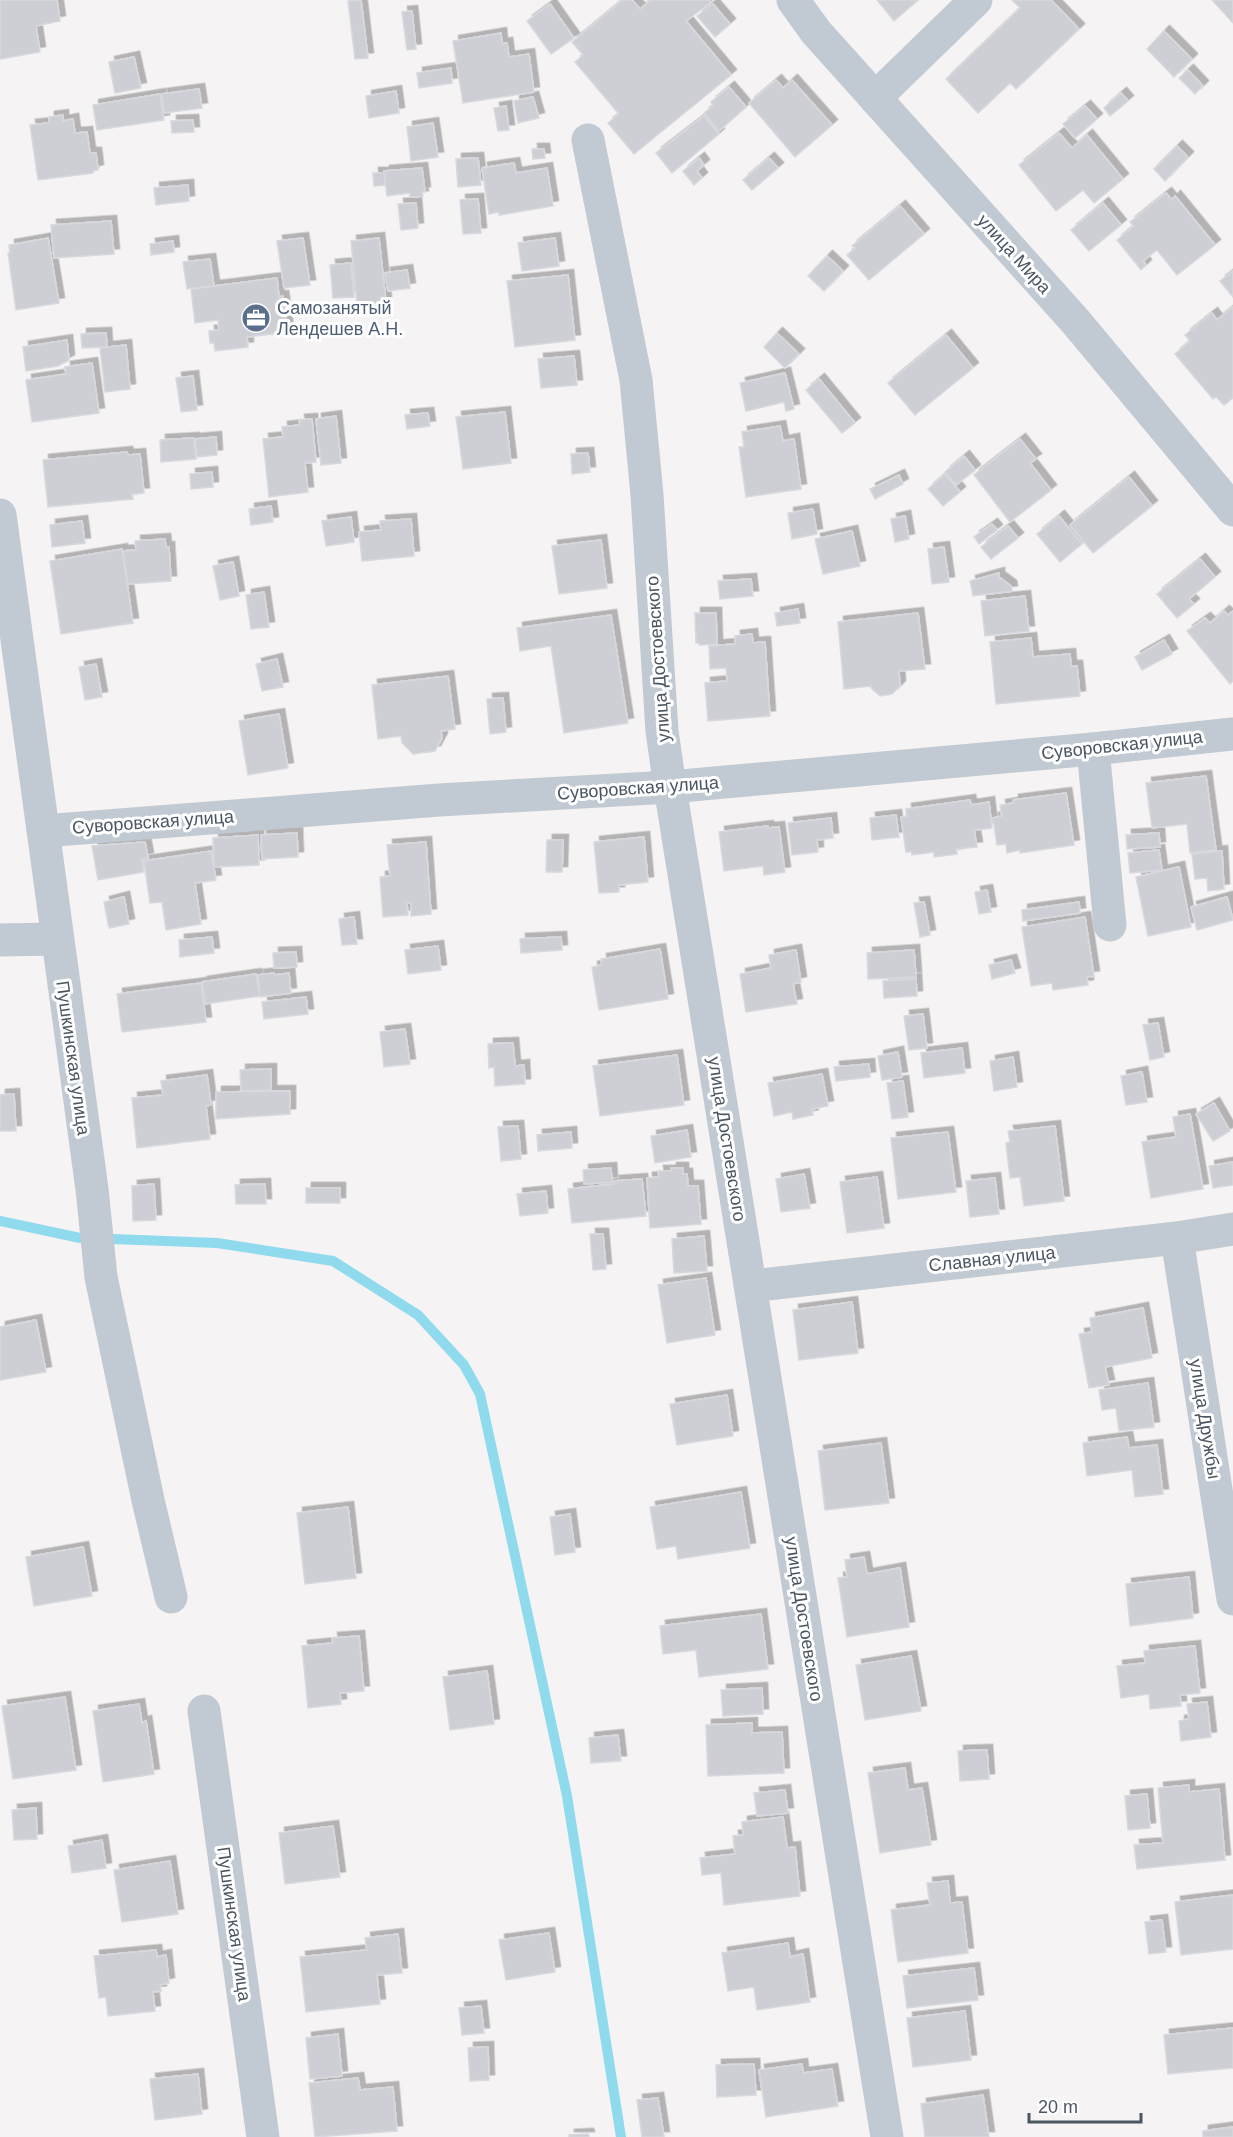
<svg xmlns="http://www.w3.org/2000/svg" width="1233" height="2137" font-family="Arial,sans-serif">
	<defs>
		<filter id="shadow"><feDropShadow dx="5.5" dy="-5.5" stdDeviation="0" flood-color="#0004"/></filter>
	</defs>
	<rect width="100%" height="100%" fill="#f5f3f3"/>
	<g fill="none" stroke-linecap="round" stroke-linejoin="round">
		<g stroke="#90daee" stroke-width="10">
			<polyline points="0,1221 80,1238"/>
			<polyline points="113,1239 217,1243 333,1261 418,1315 464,1365 480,1394 567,1796 621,2137"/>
		</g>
	</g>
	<g fill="#cdcfd5" stroke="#d7d9de" stroke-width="1.5" filter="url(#shadow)">
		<polygon points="0,0 57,0 60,21 36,26 40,52 0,59"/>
		<polygon points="361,0 368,58 355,59 348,1"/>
		<polygon points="623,0 632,0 640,9 651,0 709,0 711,2 686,21 731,75 634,154 608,123 619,114 575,62 583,55 572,42"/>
		<polygon points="877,0 918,0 894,21"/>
		<polygon points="1012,0 1051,0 1079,29 1016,89 1010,83 978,113 946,79 1020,8"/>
		<polygon points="1212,0 1233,0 1233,23"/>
		<polygon points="550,4 574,38 551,54 527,21"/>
		<polygon points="713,4 730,24 715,37 697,16"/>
		<polygon points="412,11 416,49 407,50 402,12"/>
		<polygon points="1164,31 1192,59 1174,77 1147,49"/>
		<polygon points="501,33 502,44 507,43 509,57 529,54 534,92 463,103 453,41"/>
		<polygon points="134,57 141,88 115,93 109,62"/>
		<polygon points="451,68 452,83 419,88 417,73"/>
		<polygon points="1188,70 1203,86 1195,94 1179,78"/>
		<polygon points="776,80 783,88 792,80 832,125 795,157 749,103"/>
		<polygon points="729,87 746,107 719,131 704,113 713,106 711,102"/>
		<polygon points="199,89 202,108 164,113 162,94"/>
		<polygon points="396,91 399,113 369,118 366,96"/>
		<polygon points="1121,93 1128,101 1110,116 1104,108"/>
		<polygon points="160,94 164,120 97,130 93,105"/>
		<polygon points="533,97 539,118 518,123 514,101"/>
		<polygon points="506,106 509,130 498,131 494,108"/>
		<polygon points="1085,106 1097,119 1075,138 1063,124"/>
		<polygon points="63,115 63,121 73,119 75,133 87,132 90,153 96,153 98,170 93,171 93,173 38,180 30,125 49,123 49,117"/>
		<polygon points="704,116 719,134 672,173 656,153"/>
		<polygon points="193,120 194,132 172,133 171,121"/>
		<polygon points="433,123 438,157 411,161 407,127"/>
		<polygon points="1059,133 1072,148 1087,135 1123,179 1094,203 1083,190 1056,211 1019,165"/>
		<polygon points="1177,146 1188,157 1165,181 1154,169"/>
		<polygon points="532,149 544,149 545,158 533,159"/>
		<polygon points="478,158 481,185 458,187 456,159"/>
		<polygon points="699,158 704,165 697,171 702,178 694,185 683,171"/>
		<polygon points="769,158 778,168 752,190 743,180"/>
		<polygon points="514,163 516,173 547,168 553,206 499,215 499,212 489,214 482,168"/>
		<polygon points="422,168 425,192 422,192 423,196 410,197 410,193 387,196 384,171"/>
		<polygon points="373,173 384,173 385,185 374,186"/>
		<polygon points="188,185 189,201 156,205 154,188"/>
		<polygon points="1166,193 1172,200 1175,196 1215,245 1177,275 1157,250 1143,261 1146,265 1141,270 1117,240 1134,226 1130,222"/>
		<polygon points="478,199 481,233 463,234 460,200"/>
		<polygon points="416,203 418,228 401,230 398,204"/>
		<polygon points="1103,203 1121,225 1089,251 1071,230"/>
		<polygon points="900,206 924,234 869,280 847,255 855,248 852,246"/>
		<polygon points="111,221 114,254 54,258 51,225"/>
		<polygon points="48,238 59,303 16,310 8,253 10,253 9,245"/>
		<polygon points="303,238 310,285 284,288 277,241"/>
		<polygon points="379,238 386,302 357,305 351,241"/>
		<polygon points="555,238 559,266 522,271 518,243"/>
		<polygon points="173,241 174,252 151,255 150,244"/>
		<polygon points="827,256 843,271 824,291 808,276"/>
		<polygon points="210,259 214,286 187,289 183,262"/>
		<polygon points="351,263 354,297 333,298 330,265"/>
		<polygon points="407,270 410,288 388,291 385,273"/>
		<polygon points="1233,271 1233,297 1220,281"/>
		<polygon points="568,275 575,340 515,347 507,281"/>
		<polygon points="277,278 279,297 283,296 288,332 247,337 248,347 215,351 214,343 210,343 209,331 219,330 218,320 195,323 191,289"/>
		<polygon points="1233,307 1233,398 1224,405 1216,397 1213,399 1175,354 1190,341 1185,335 1212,313 1217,320"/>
		<polygon points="106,333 107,347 82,348 81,334"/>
		<polygon points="777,333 799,354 785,368 764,347"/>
		<polygon points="946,335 973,368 915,415 888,383"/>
		<polygon points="67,340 69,360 58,366 26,371 23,347"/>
		<polygon points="126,345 130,389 105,392 100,348"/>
		<polygon points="574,356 577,385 541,388 538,359"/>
		<polygon points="92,363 99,413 32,422 26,380 66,374 65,367"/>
		<polygon points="785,373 794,409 786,411 784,402 746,411 740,383"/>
		<polygon points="193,376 197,410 181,412 176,378"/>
		<polygon points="819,379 855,423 842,433 806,390"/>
		<polygon points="505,412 511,463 463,469 456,417"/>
		<polygon points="428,413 430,426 407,429 405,415"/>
		<polygon points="336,416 341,463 321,465 316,419"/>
		<polygon points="312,419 316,462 305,463 308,492 269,497 263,439 283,437 282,427 300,425 299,420"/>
		<polygon points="780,426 783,441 794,439 801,489 746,497 739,447 744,447 742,432"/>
		<polygon points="216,437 217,455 197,457 195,439"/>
		<polygon points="194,438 196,459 161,462 160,440"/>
		<polygon points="1020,439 1036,459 1030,463 1051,490 1010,522 974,475"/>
		<polygon points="127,452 128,455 140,454 144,493 132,494 133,499 48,507 43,460"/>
		<polygon points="588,453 590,472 572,474 571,454"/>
		<polygon points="964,456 975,470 956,485 945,472"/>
		<polygon points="212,472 213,487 191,489 190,474"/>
		<polygon points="945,474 960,492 943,506 928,489"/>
		<polygon points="899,475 903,484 875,499 870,489"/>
		<polygon points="1129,477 1152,506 1093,553 1070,525"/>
		<polygon points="271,506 273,522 251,525 249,509"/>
		<polygon points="813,509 817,534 792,539 788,513"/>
		<polygon points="905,516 909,539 895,542 891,519"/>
		<polygon points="1059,516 1082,544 1060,562 1037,534"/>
		<polygon points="351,517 354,542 326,546 322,521"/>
		<polygon points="411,519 414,556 362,561 359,532 381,530 380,521"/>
		<polygon points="82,521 85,543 52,547 50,525"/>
		<polygon points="992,524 997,530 979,544 974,537"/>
		<polygon points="1008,526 1018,538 991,559 981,547"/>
		<polygon points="852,531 860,566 823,574 815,539"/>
		<polygon points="165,539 166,548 169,547 171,581 128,584 123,551 136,550 135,541"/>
		<polygon points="601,540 607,588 559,594 552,546"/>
		<polygon points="944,547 949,582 932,584 928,549"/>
		<polygon points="122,549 133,623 61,634 50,561"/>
		<polygon points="1200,559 1215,577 1189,599 1194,604 1177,618 1157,594"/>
		<polygon points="233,562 239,596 220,600 213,566"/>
		<polygon points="999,573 999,577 1011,586 1012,591 973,596 970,581"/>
		<polygon points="751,579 753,596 720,599 718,581"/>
		<polygon points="264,592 269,627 251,629 246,595"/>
		<polygon points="1025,596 1029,631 985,636 981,601"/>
		<polygon points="798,609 800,623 777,626 775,613"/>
		<polygon points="1224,611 1228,615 1233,611 1233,681 1230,684 1187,631 1205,618 1210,623"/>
		<polygon points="695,613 716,613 717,644 699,645 699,643 696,643"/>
		<polygon points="918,613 925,669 899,671 900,686 892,694 880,696 871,688 871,686 844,689 838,622"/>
		<polygon points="611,615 628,723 564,733 551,646 520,651 517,628"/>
		<polygon points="752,634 753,643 765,642 770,716 708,721 705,683 727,681 726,668 710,669 709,646 735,644 735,636"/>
		<polygon points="1031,638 1033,657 1070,654 1071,666 1077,666 1080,696 996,704 990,642"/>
		<polygon points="1164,640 1172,654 1142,670 1135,657"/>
		<polygon points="277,659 283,687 262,691 256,664"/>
		<polygon points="96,664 102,697 85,700 79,667"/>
		<polygon points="448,676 455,729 441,731 442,738 435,751 413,754 402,743 401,736 378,739 372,685"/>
		<polygon points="503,698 506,732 490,734 487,699"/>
		<polygon points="279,714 288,768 248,775 239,721"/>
		<polygon points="1206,776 1216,850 1190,853 1187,824 1152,828 1146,783"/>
		<polygon points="1066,793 1074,845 1020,853 1020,850 1007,853 1006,844 997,845 993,818 1002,816 1000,805 1013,803 1013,800"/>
		<polygon points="970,800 971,805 989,802 992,828 974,830 977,847 956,849 957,854 934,857 934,852 912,855 912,852 906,852 901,817 907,816 906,809"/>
		<polygon points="896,815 899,837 872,840 870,818"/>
		<polygon points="831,818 833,838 817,840 818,852 792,855 788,823"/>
		<polygon points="768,826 768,828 779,827 785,872 764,875 763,866 724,871 719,832"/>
		<polygon points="297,833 298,857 262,859 261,835"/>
		<polygon points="1159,833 1160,847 1127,849 1126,835"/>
		<polygon points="258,835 259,865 214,867 213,838"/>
		<polygon points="644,837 648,882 619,885 619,892 599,893 594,842"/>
		<polygon points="547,840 563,840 562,872 546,872"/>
		<polygon points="145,842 148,858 142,859 144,872 98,880 92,846"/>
		<polygon points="426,842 431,914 411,916 411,903 407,903 408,915 383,917 380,877 390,876 387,845"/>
		<polygon points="1159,850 1162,870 1130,873 1128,853"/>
		<polygon points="211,851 216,880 195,883 201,924 166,930 162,902 150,903 144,861"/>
		<polygon points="1222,851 1224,889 1208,891 1207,878 1195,879 1192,854"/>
		<polygon points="1179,867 1191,927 1148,936 1136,877"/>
		<polygon points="987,890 991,912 979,914 975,892"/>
		<polygon points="124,897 129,924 109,928 104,902"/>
		<polygon points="1227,897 1233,920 1197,930 1191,907"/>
		<polygon points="924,902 930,935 920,937 914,903"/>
		<polygon points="1079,902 1080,913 1023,921 1022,910"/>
		<polygon points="354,917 357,944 342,945 339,919"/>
		<polygon points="1085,917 1094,976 1087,977 1088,985 1053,990 1052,983 1031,986 1022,927"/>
		<polygon points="212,937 214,953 180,957 179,940"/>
		<polygon points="561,937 562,950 521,953 520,939"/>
		<polygon points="438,946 441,970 408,974 405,950"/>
		<polygon points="660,949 668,999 599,1010 592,967 602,965 601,959"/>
		<polygon points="796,950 801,982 793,984 797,1004 746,1012 740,974 771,968 769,955"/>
		<polygon points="914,950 916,977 868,979 867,953"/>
		<polygon points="296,952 297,967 274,968 273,953"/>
		<polygon points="1011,960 1015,973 992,979 989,965"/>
		<polygon points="274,973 274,975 289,973 291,993 260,997 258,975"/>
		<polygon points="256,974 260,996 205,1004 202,982"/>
		<polygon points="916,979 917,996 884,998 883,981"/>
		<polygon points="201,983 206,1022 122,1032 117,994"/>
		<polygon points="306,997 308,1014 264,1019 262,1002"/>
		<polygon points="923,1014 927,1048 909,1050 904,1016"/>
		<polygon points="1158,1023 1164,1057 1150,1060 1143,1025"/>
		<polygon points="405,1029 410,1064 384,1067 380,1032"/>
		<polygon points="513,1043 515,1066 524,1065 525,1084 495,1086 494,1067 489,1068 488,1044"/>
		<polygon points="962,1048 965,1073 924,1078 921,1053"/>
		<polygon points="898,1052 902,1077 882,1080 878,1056"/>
		<polygon points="677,1055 684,1105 600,1116 593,1066"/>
		<polygon points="1013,1057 1017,1087 994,1091 990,1061"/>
		<polygon points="869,1064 870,1077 836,1081 834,1067"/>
		<polygon points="271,1069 271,1090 241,1091 240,1070"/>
		<polygon points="1142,1072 1147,1102 1126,1105 1121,1076"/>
		<polygon points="822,1074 828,1106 812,1109 813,1115 793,1119 792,1112 774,1116 768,1083"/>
		<polygon points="207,1075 211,1105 206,1106 210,1139 137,1148 132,1098 163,1095 161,1081"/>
		<polygon points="903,1081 908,1117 892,1119 887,1083"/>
		<polygon points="290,1091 290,1114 216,1119 216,1092"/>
		<polygon points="14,1094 16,1131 0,1131 0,1095"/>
		<polygon points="1214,1103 1230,1131 1213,1141 1196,1114"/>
		<polygon points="1190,1114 1203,1189 1151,1198 1142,1142 1176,1137 1173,1117"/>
		<polygon points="518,1126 521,1159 501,1161 498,1127"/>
		<polygon points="1055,1126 1064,1201 1024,1206 1020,1177 1010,1178 1006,1143 1010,1142 1008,1131"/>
		<polygon points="687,1130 691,1157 655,1163 651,1136"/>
		<polygon points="571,1132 572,1148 538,1151 537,1135"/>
		<polygon points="948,1132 956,1192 898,1199 891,1138"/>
		<polygon points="1233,1162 1233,1185 1213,1188 1209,1166"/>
		<polygon points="611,1168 612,1182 584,1184 583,1170"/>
		<polygon points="671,1168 683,1168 683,1174 687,1174 688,1186 698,1186 701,1224 650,1228 647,1178 659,1177 658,1171 671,1171"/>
		<polygon points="804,1174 810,1208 781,1212 776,1179"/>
		<polygon points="877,1177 884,1228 847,1233 840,1182"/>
		<polygon points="995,1178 999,1214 970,1217 966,1181"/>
		<polygon points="642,1179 646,1216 572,1223 568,1189 614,1184 614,1181"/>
		<polygon points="154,1184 156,1220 133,1221 132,1186"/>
		<polygon points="265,1184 266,1204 236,1204 235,1185"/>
		<rect x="306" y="1188" width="34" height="15"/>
		<polygon points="546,1191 548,1213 520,1216 517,1194"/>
		<polygon points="590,1234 603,1234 606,1269 593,1270"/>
		<polygon points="704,1236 707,1271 674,1273 672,1239"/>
		<polygon points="706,1278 715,1335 667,1343 658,1285"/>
		<polygon points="852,1302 858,1353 799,1360 793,1310"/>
		<polygon points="1143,1308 1152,1358 1105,1367 1109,1385 1089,1388 1079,1334 1092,1332 1090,1318"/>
		<polygon points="36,1320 46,1372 0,1380 0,1327"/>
		<polygon points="1148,1383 1154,1427 1119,1431 1116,1408 1102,1410 1099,1390"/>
		<polygon points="727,1395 733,1436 677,1445 670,1404"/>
		<polygon points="1127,1437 1129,1448 1157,1445 1163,1494 1135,1497 1132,1470 1087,1476 1083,1443"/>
		<polygon points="881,1443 889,1503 825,1510 818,1451"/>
		<polygon points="741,1492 750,1548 678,1559 676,1546 657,1549 650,1507"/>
		<polygon points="348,1507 356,1578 305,1584 297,1513"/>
		<polygon points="570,1514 575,1552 555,1555 550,1517"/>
		<polygon points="83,1547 92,1596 34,1606 26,1557"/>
		<polygon points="864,1557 867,1574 900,1568 909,1627 847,1637 838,1578 847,1577 845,1560"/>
		<polygon points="1189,1577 1193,1618 1130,1626 1126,1584"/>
		<polygon points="761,1614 768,1669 699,1677 696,1650 663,1654 660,1626"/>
		<polygon points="359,1636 364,1691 340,1693 341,1704 308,1708 302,1646 333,1643 332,1638"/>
		<polygon points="1195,1646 1200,1693 1180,1695 1181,1706 1150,1709 1149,1694 1121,1698 1117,1666 1145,1663 1144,1651"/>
		<polygon points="911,1656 921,1711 865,1720 856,1665"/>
		<polygon points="487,1671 494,1724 450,1730 443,1677"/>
		<polygon points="762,1688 763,1714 723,1716 721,1690"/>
		<polygon points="65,1697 76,1770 13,1779 2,1706"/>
		<polygon points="1207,1702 1211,1737 1181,1741 1179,1721 1189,1719 1187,1704"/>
		<polygon points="139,1704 142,1723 146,1721 154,1774 103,1782 93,1711"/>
		<polygon points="752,1723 752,1733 782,1732 784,1773 708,1776 706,1725"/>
		<polygon points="618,1735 621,1761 591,1763 589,1738"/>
		<polygon points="987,1750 989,1779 960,1781 958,1751"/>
		<polygon points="905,1768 908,1790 922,1788 931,1845 880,1853 868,1773"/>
		<polygon points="1189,1785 1189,1792 1219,1789 1225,1860 1137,1869 1134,1845 1163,1843 1158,1788"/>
		<polygon points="785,1790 788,1813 757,1816 754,1793"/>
		<polygon points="1147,1794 1150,1828 1128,1830 1125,1796"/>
		<polygon points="36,1808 37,1839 14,1840 12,1810"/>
		<polygon points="783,1817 787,1848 795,1847 800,1896 724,1905 721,1873 702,1875 700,1858 735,1854 733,1836 743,1835 742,1822"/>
		<polygon points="333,1826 340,1877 285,1884 279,1833"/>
		<polygon points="102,1840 106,1868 72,1873 68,1846"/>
		<polygon points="170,1861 178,1914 122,1922 114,1870"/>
		<polygon points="948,1881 950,1903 962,1902 968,1953 898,1962 891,1910 930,1905 927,1883"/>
		<polygon points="1233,1895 1233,1949 1181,1955 1175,1902"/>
		<polygon points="1162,1920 1166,1952 1149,1954 1145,1922"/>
		<polygon points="549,1933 555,1972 506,1980 499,1940"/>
		<polygon points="398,1934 402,1973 377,1975 380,2004 306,2012 300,1957 367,1950 365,1938"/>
		<polygon points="788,1943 790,1957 803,1954 810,2002 757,2010 754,1987 728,1991 722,1953"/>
		<polygon points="156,1950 157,1957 166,1955 169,1983 160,1985 161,1991 153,1992 155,2011 108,2016 106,1997 99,1998 94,1956"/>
		<polygon points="974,1968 978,2000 907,2008 903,1976"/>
		<polygon points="481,2006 484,2033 462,2035 459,2008"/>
		<polygon points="965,2011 971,2060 913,2067 907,2018"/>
		<polygon points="1233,2028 1233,2068 1168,2074 1164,2035"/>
		<polygon points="338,2034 342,2076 310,2079 306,2038"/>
		<polygon points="488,2047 489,2080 470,2081 468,2048"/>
		<polygon points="754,2064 756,2095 717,2097 716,2065"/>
		<polygon points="802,2064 803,2073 832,2069 838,2106 766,2117 759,2070"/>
		<polygon points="198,2074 202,2114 155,2120 150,2079"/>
		<polygon points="358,2078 360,2090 393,2087 397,2131 315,2137 309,2083"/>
		<polygon points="983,2095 989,2137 925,2137 921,2104"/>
		<polygon points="658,2098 664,2137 642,2137 637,2100"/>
		<polygon points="1233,2127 1233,2137 1203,2137 1203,2131"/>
		<polygon points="588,2134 589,2137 569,2137 569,2135"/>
	</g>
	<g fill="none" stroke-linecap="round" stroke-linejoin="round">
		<g stroke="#c1cad2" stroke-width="33">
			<polyline points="793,0 816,32 1076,322 1233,510"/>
			<polyline points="875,98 976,0"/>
			<polyline points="588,140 636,380 647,495 662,731 670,787 887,2137"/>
			<polyline points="0,515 92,1189 101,1277 148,1500 171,1597"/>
			<polyline points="1093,749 1110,925"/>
			<polyline points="43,831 439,800 670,787 1093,749 1233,734"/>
			<polyline points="0,940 57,939"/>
			<polyline points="1177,1238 1233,1599"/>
			<polyline points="751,1286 1177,1238 1233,1229"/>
			<polyline points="204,1711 263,2137"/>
		</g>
	</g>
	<defs>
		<g id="office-disc" transform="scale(1.5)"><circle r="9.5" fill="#5c6f8a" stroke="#fff"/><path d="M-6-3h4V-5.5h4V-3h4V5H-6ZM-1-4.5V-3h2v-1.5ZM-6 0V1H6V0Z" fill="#fff"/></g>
	</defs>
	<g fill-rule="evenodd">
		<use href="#office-disc" x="256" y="318"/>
	</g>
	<g text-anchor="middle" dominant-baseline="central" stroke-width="6" stroke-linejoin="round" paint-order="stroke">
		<g font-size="18" fill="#4a5661" stroke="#fff">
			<text transform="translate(1014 254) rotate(48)">улица Мира</text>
			<text transform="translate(658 659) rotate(-94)">улица Достоевского</text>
			<text transform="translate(1122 745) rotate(-6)">Суворовская улица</text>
			<text transform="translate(638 788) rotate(-4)">Суворовская улица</text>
			<text transform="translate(153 822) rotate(-4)">Суворовская улица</text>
			<text transform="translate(73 1058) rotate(82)">Пушкинская улица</text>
			<text transform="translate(727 1139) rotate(81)">улица Достоевского</text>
			<text transform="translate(992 1259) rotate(-6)">Славная улица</text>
			<text transform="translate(1205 1419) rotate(81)">улица Дружбы</text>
			<text transform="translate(804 1619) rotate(81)">улица Достоевского</text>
			<text transform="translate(234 1924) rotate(82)">Пушкинская улица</text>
		</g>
		<g font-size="18" fill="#4e5e75" stroke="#fff" text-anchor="start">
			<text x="277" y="308">Самозанятый<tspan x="277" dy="21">Лендешев А.Н.</tspan></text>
		</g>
	</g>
	<path d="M1029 2113v9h112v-9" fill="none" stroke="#4a5661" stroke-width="3"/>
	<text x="1038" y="2113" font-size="18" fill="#4a5661" stroke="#ffffff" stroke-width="4.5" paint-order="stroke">20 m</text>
</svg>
